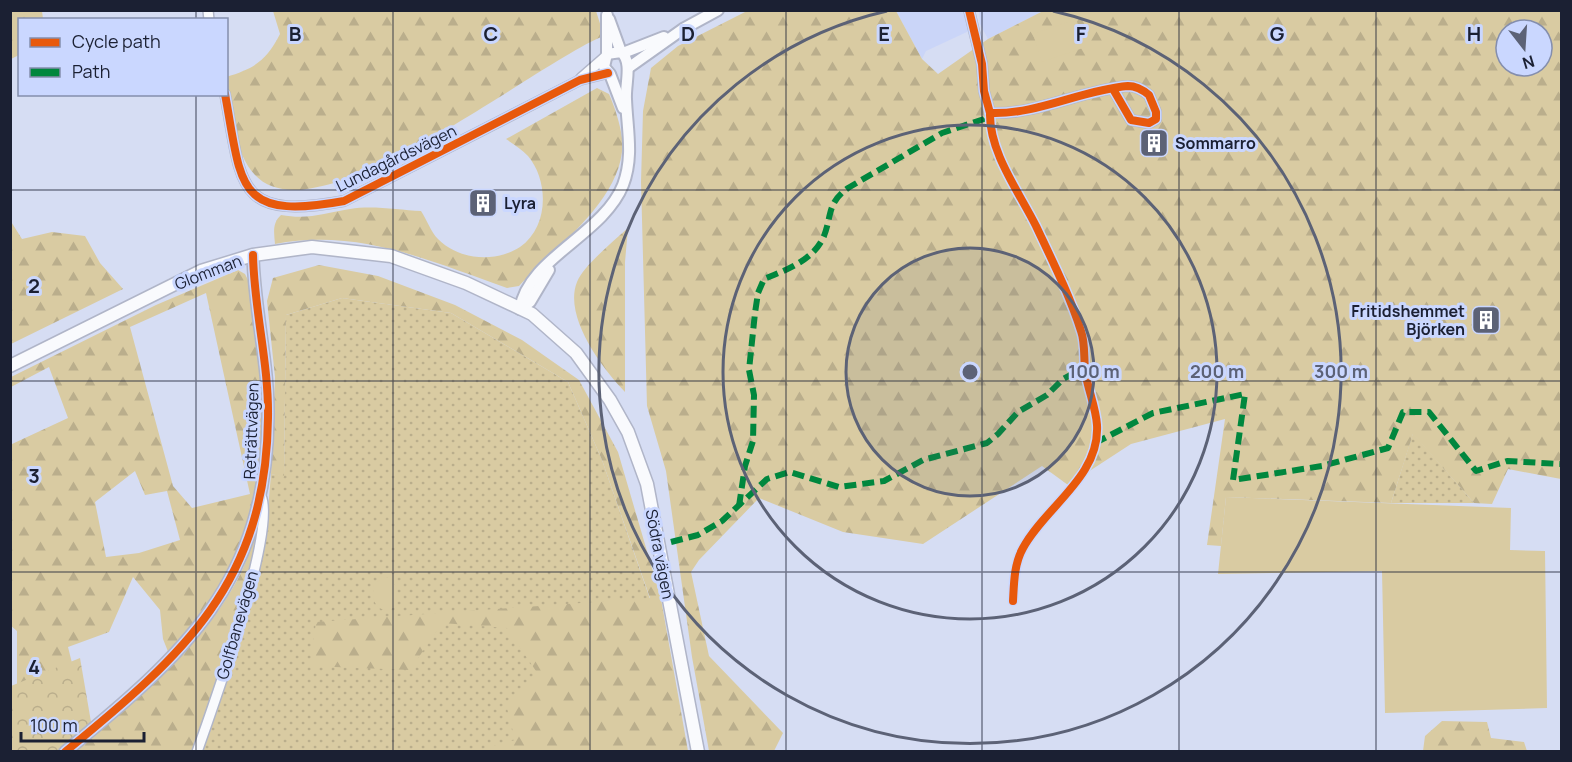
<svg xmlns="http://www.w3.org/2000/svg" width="1572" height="762" font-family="Manrope,sans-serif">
	<defs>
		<pattern id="grass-dots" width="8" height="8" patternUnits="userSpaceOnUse" patternTransform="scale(1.5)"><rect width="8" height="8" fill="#d9cba2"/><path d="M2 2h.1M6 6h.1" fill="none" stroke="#baae8c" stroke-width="1.8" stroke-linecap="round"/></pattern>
		<pattern id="forest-firs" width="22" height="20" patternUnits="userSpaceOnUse" patternTransform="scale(1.5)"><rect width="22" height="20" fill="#d9cba2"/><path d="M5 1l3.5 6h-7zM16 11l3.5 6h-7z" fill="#baae8c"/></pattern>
		<pattern id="park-crowns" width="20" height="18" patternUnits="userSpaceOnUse" patternTransform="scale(1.5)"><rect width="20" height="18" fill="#d9cba2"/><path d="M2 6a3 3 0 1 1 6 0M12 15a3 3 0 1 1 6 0" fill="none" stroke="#baae8c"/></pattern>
	</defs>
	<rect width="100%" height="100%" fill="#d6ddf3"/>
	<g fill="#cad5f8">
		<polygon points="896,11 964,11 969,31 926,51 922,59"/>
		<polygon points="979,11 1043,11 988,39 980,24"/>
	</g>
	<g fill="url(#grass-dots)">
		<polygon points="342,298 451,313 568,382 602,460 650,599 680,751 193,752 257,565 267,522 271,474 284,476 286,315"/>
		<polygon points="1413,433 1474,503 1391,503"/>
	</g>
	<g fill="url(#forest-firs)" fill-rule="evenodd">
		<polygon points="11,10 42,11 43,19 20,20 19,55 11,59"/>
		<path d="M273 11H596L604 36C538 61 317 242 255 175 235 154 231 113 227 85L226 77C255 68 266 61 280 34Z"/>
		<path d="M747 11H896L922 59 938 74 988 39 1043 11H1561V479L1508 469 1492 504 1474 503 1413 434 1391 503 1226 497 1221 546 1207 545 1225 419 1131 444 1068 485 1042 466 923 544 843 532 759 498 699 560 691 572 709 656 783 733 774 751H709L692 657 666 471 647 406 641 182 643 111 651 68 678 46ZM1506 30H1542V66H1506Z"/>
		<path d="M597 88 609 94C615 108 620 123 622 138 628 196 554 248 519 286L507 288C430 261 359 228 275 244 274 233 272 223 281 215 309 220 324 213 350 209 372 205 399 210 421 211 427 220 431 232 438 239 459 260 495 263 520 247 549 227 549 181 528 156 522 149 513 144 506 139Z"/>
		<polygon points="10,220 22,239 52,232 85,236 100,263 123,289 11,344"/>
		<path d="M628 228 625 262V392C603 369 563 317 577 282 583 266 615 240 628 228Z"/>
		<polygon points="319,265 378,276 455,305 522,340 579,380 618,452 661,599 688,751 479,750 515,740 507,708 538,674 507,628 442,623 410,670 310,666 316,622 650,598 602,460 568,382 451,313 342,298 286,315 284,477 271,474 275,377 267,301 273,278"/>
		<path d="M238 270 245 274 251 286 263 389 258 502 228 573 207 607 169 654 163 639 160 610 133 577 109 632 68 647 88 727 56 751H11L17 690V631L10 625V442L12 444 68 418 49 367 11 387V377L156 305ZM206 293 250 494 192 508 173 486 130 327ZM135 471 145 495 167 491 180 540 139 553 106 557 95 502Z"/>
		<path d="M262 511C250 593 222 674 193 751L75 752C134 702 197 652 235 584 248 562 254 536 262 511Z"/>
		<polygon points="1442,721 1487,722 1491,738 1524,742 1527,751 1423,751 1425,736"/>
	</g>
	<polygon fill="url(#park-crowns)" points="80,658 91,722 57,751 11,751 11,686"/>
	<g fill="#d9cba2">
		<polygon points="1076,19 1086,47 1042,62 1033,34"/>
		<polygon points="1226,497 1511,508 1510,550 1545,551 1547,708 1385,713 1382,571 1218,574"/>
		<path d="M383 577 391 578 396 587 397 604 389 611C373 609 372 598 374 585Z"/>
	</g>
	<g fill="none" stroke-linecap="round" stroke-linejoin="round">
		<g stroke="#b0b5c8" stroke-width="12">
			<g id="minor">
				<polyline points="208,10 209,20"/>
				<path d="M969 10 982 64 984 91 990 113C1037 115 1081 90 1128 86 1136 86 1143 90 1149 95L1156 112V119L1149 123 1131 120 1113 89"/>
				<polyline points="581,78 605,57"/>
				<path d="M225 94C242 186 235 221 344 201L580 80 608 73"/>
				<path d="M197 752C212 709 277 530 261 496"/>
			</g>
		</g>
		<g stroke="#b0b5c8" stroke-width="14">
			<g id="tertiary">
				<polyline points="607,15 607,54 604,67 610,74 623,108"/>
				<polyline points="609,19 621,52"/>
				<polyline points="623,53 664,37"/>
				<polyline points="628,68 683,29 718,10"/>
				<path d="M520 309C528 258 603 235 623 185 634 156 627 129 626 99 625 84 633 62 621 52L607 54"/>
				<polyline points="520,309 530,302 549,270"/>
				<path d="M65 752C184 654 266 583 268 418 269 363 254 310 253 255"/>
			</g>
		</g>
		<g stroke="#b0b5c8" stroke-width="15">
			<polyline id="secondary" points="10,366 201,271 253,255 312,247 391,256 466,283 532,314 576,353 610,400 628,432 647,484 698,752"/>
		</g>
		<use href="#minor" stroke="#f9fafd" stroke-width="9"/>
		<use href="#tertiary" stroke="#f9fafd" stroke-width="10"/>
		<use href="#secondary" stroke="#f9fafd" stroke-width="12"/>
		<g stroke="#00873e" stroke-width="6" stroke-dasharray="12 6" stroke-linecap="butt">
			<polyline points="1095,443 1153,413 1245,394 1233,480 1322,466 1388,448 1403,412 1429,412 1476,471 1507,461 1560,464"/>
			<path d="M739 506 745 466 753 441 754 395 749 370 755 313 758 293 764 279C786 270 814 260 824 236 832 215 827 203 848 188L942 133 984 119 990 113"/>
			<polyline points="671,542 698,535 722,521 767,479 790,472 839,487 884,481 923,460 987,443 998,434 1018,412 1047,395 1063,379 1085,367"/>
		</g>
		<g stroke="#cad7ff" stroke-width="11">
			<g id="cycleway">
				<path d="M969 10 982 64 984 91 990 113C1037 115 1081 90 1128 86 1136 86 1143 90 1149 95L1156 112V119L1149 123 1131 120 1113 89"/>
				<path d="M225 94C242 186 235 221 344 201L580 80 608 73"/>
				<path d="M990 113C989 152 1019 192 1036 226 1052 260 1070 296 1081 331 1086 345 1083 362 1086 376 1089 392 1096 409 1097 425 1100 477 1045 507 1023 548 1014 564 1014 583 1013 601"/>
				<path d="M65 752C184 654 266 583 268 418 269 363 254 310 253 255"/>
			</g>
		</g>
		<use href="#cycleway" stroke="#e8590c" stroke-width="8"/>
	</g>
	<path fill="none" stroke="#1b2033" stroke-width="1.5" stroke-opacity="0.55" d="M196 10V20M393 10V752M590 10V752M786 10V752M982 10V752M1179 10V752M1376 10V752M196 94V752M10 190H1562M10 381H1562M10 572H1562"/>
	<circle cx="970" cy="372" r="124" fill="#5c6276" fill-opacity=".12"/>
	<g fill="none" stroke="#5c6276" stroke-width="3">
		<circle cx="970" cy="372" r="124"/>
		<circle cx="970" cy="372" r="247"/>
		<path d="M1053 11A371 371 0 1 1 887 11"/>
	</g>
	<defs>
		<g id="building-square" transform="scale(1.5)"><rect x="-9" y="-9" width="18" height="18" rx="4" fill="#5c6276" stroke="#cad7ff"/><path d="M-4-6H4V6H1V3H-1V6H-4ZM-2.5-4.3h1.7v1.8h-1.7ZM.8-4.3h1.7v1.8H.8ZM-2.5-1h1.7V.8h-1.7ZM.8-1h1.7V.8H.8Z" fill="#fff"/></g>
	</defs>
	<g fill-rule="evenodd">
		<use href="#building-square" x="1154" y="143"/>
		<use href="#building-square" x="483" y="203"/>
		<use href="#building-square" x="1486" y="320"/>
	</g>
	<g text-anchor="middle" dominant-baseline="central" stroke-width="6" stroke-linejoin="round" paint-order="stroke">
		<g font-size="16" font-weight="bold" fill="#1b2033" stroke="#cad7ff" text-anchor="start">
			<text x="1175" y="143">Sommarro</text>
			<text x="504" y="203">Lyra</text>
			<text x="1465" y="311" text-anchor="end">Fritidshemmet<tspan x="1465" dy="18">Björken</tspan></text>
		</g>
		<g font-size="16" fill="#1b2033" stroke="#cad7ff">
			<text transform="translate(396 158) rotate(-26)">Lundagårdsvägen</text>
			<text transform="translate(208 272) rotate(-21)">Glomman</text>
			<text transform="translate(251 431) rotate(-88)">Reträttvägen</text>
			<text transform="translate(660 554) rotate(79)">Södra vägen</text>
			<text transform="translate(237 625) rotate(-74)">Golfbanevägen</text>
		</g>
	</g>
	<g font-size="20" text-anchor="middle" font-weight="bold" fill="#1b2033" stroke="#cad7ff" stroke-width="6" stroke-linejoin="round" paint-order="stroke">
		<text x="295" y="41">B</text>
		<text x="491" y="41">C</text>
		<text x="688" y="41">D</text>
		<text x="884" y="41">E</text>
		<text x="1081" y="41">F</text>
		<text x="1277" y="41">G</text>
		<text x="1474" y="41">H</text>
		<text x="34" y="293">2</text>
		<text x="34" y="483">3</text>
		<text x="34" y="674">4</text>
	</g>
	<circle cx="970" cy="372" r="9" fill="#5c6276" stroke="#cad7ff" stroke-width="3"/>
	<g font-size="18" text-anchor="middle" font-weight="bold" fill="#5c6276" stroke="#cad7ff" stroke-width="6" stroke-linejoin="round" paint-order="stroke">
		<text x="1094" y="378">100 m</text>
		<text x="1217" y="378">200 m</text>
		<text x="1341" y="378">300 m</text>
	</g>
	<rect width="1572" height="762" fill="none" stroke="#1b2033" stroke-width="24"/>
	<rect x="18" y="18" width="210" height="78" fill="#cad7ff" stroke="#848ead" stroke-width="1.5"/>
	<rect x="30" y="38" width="30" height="9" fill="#e8590c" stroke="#848ead" stroke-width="1.5"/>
	<text x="72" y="48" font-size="18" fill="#1b2033">Cycle path</text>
	<rect x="30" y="68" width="30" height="9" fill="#00873e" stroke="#848ead" stroke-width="1.5"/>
	<text x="72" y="78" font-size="18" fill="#1b2033">Path</text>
	<g transform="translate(1524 48) rotate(163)"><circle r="28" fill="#cad7ff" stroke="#848ead" stroke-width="1.5"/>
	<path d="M0-4.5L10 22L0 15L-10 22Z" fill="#5c6276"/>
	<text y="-9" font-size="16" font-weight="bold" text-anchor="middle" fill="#1b2033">N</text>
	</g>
	<path d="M21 732v9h123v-9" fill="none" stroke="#1b2033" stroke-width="3"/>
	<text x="30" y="732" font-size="18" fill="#1b2033" stroke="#cad7ff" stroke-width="4.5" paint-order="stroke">100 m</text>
</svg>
